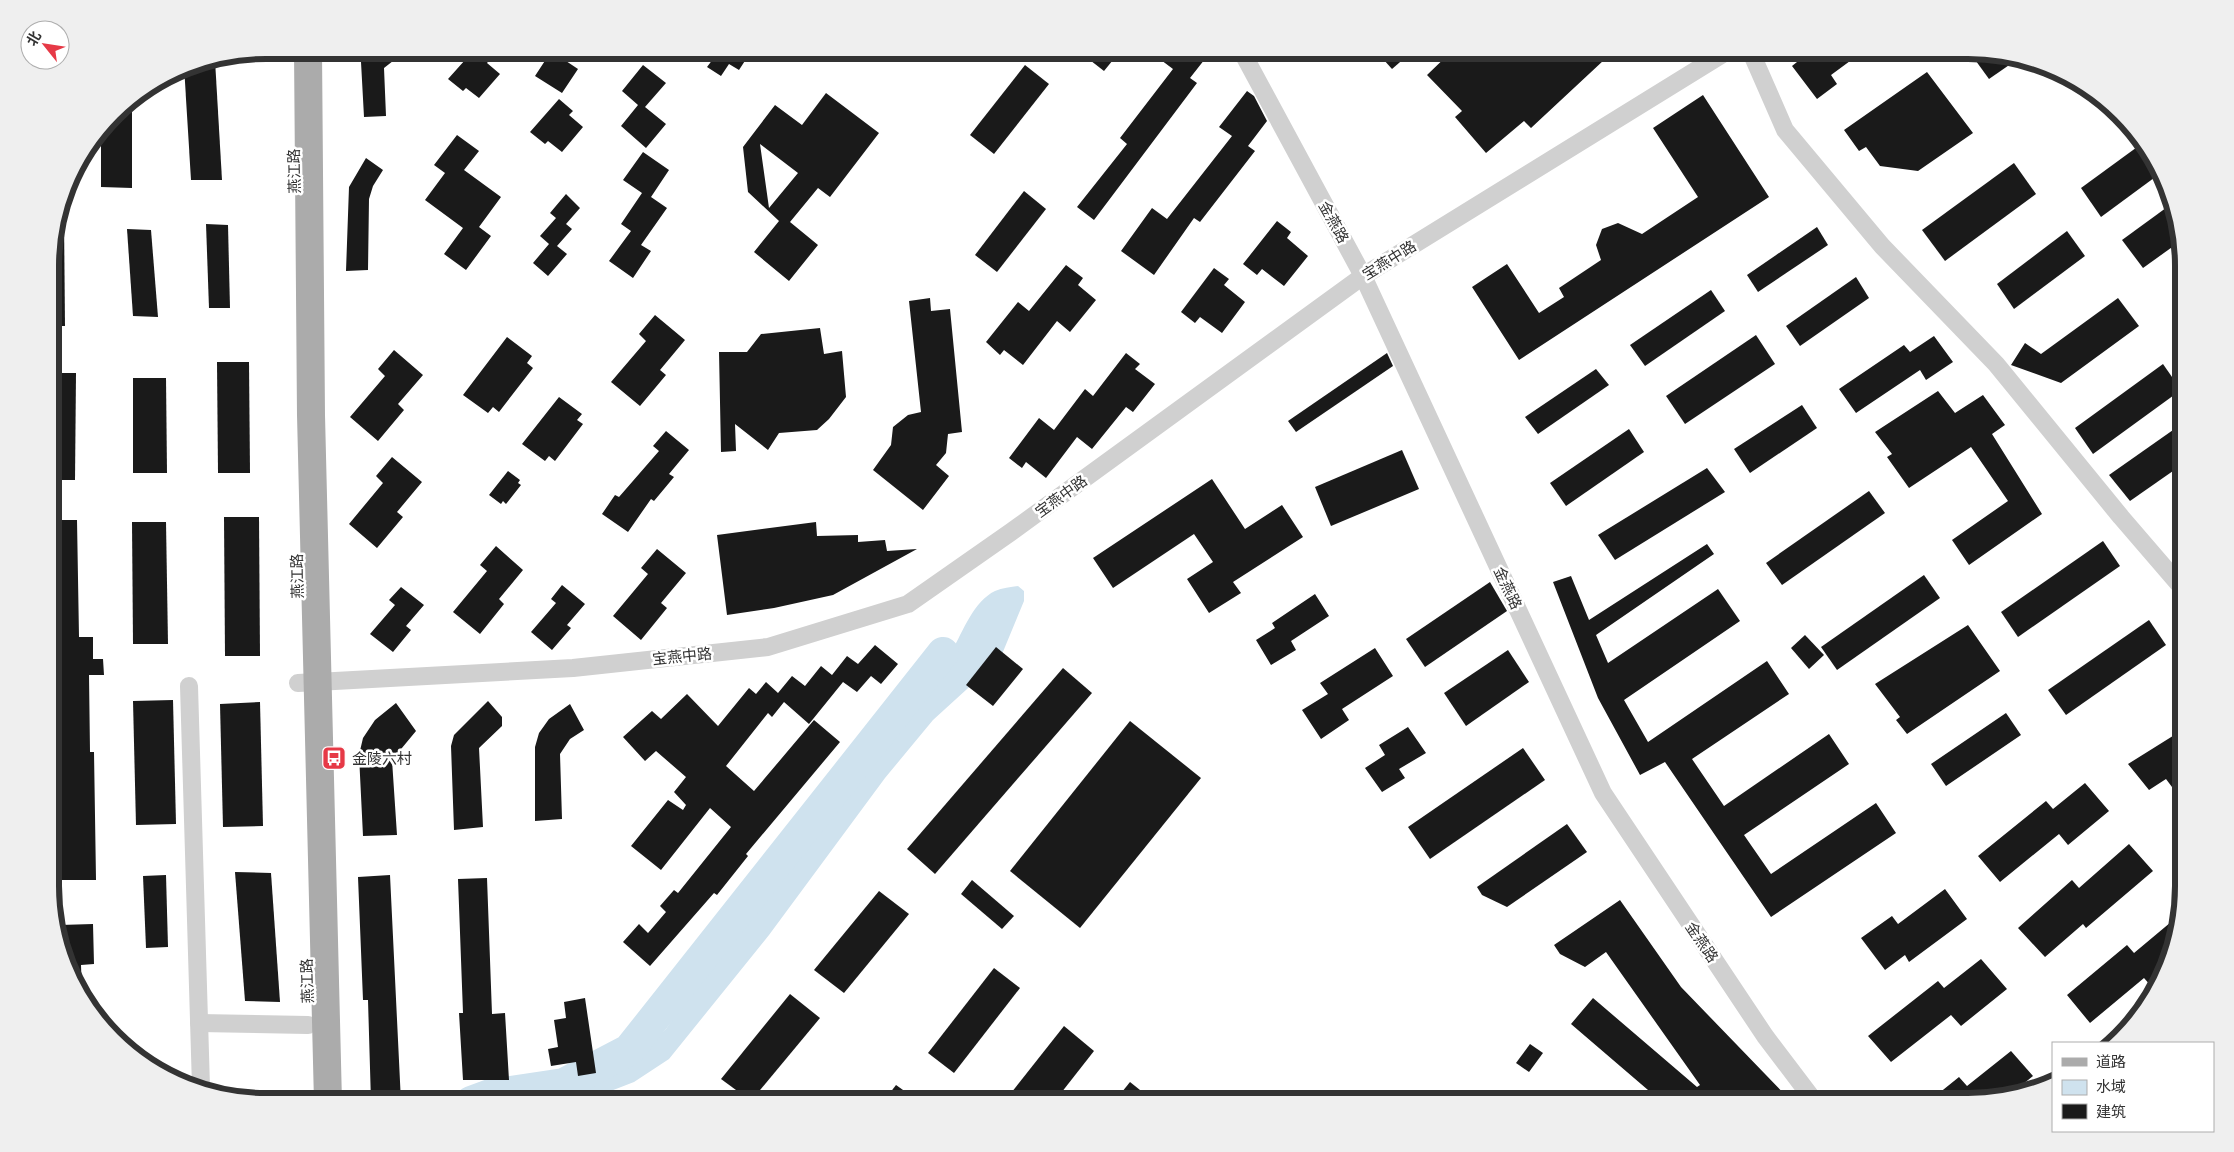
<svg xmlns="http://www.w3.org/2000/svg" width="2234" height="1152" font-family="Mulish,'Noto Sans SC',sans-serif">
	<rect width="100%" height="100%" fill="#fff"/>
	<path fill="#cfe2ee" d="M1018 586 1024 591V601L1000 659 933 720 885 778 769 935 669 1059 634 1082 603 1094 568 1102H488L539 1084 614 1067 649 1047 666 1029 745 914 952 651C963 631 974 601 995 591 1002 588 1011 587 1018 586Z"/>
	<g fill="none" stroke-linecap="round" stroke-linejoin="round">
		<polyline stroke="#cfe2ee" stroke-width="32" points="471,1102 490,1095 564,1084 629,1050 943,653"/>
	</g>
	<g fill="#1a1a1a" fill-rule="evenodd">
		<polygon points="370,50 407,50 384,68 386,116 364,117 361,62"/>
		<polygon points="474,50 481,50 491,58 487,63 500,74 479,98 466,88 463,91 448,79"/>
		<polygon points="552,50 558,50 569,57 566,61 578,69 562,93 535,76"/>
		<polygon points="709,50 752,50 739,70 729,64 721,76 707,67 716,55"/>
		<polygon points="1077,50 1121,50 1104,71"/>
		<polygon points="1168,50 1212,50 1190,78 1197,83 1094,220 1077,207 1127,144 1120,138 1173,69 1161,60"/>
		<polygon points="1375,50 1414,50 1392,69"/>
		<polygon points="1453,50 1595,50 1604,60 1531,128 1524,121 1486,153 1455,117 1462,111 1427,75"/>
		<polygon points="1812,50 1865,50 1831,75 1837,84 1817,99 1792,66"/>
		<polygon points="1968,50 2015,61 1989,79"/>
		<polygon points="215,60 222,180 191,180 184,66"/>
		<polygon points="643,65 666,83 645,107 666,124 646,148 621,126 638,105 622,91"/>
		<polygon points="1025,65 1049,84 994,154 970,135"/>
		<polygon points="1927,72 1973,133 1918,171 1880,166 1866,147 1859,151 1844,130"/>
		<polygon points="1247,91 1254,96 1267,121 1248,146 1255,151 1200,222 1194,218 1154,275 1121,251 1152,208 1167,219 1232,136 1219,127"/>
		<path d="M826 93 879 133 830 197 818 188 790 222 818 245 789 281 754 252 779 221 748 192 743 147 775 105 802 125ZM760 144 798 173 769 208Z"/>
		<polygon points="1703,95 1769,197 1519,360 1472,287 1507,264 1539,313 1564,297 1559,288 1601,260 1596,245 1602,229 1618,223 1642,234 1698,197 1653,128"/>
		<polygon points="132,99 132,188 101,187 101,133 123,104"/>
		<polygon points="559,99 573,111 569,115 583,127 562,152 548,141 545,144 530,132"/>
		<polygon points="457,135 479,151 464,170 501,197 479,227 491,236 466,270 444,254 463,228 425,200 445,173 434,165"/>
		<polygon points="2144,142 2158,175 2101,217 2081,188"/>
		<polygon points="643,152 669,170 651,197 667,208 641,245 651,251 633,278 609,261 631,231 621,224 642,193 623,180"/>
		<polygon points="366,158 383,170 373,186 369,199 368,270 346,271 349,187"/>
		<polygon points="2014,163 2036,194 1945,261 1922,230"/>
		<polygon points="1024,191 1046,209 997,272 975,255"/>
		<polygon points="566,194 580,208 566,224 572,229 557,246 567,254 548,276 533,263 549,244 540,236 556,218 550,213"/>
		<polygon points="2170,205 2182,240 2143,268 2122,240"/>
		<polygon points="59,218 64,218 65,326 51,326 50,251"/>
		<polygon points="1277,221 1291,232 1287,238 1308,256 1284,286 1262,269 1257,275 1243,264"/>
		<polygon points="206,224 228,225 230,308 209,308"/>
		<polygon points="1817,227 1828,245 1758,292 1747,275"/>
		<polygon points="127,229 151,230 158,317 133,316"/>
		<polygon points="2067,231 2085,256 2014,309 1997,284"/>
		<polygon points="1066,265 1083,278 1078,285 1096,300 1070,332 1057,321 1023,365 1004,350 1000,355 986,342 1018,302 1029,311"/>
		<polygon points="1214,268 1229,279 1224,285 1245,302 1222,333 1200,317 1195,323 1181,312"/>
		<polygon points="1856,277 1869,298 1800,346 1786,326"/>
		<polygon points="1711,290 1725,311 1645,366 1630,345"/>
		<polygon points="930,298 931,311 950,309 962,432 948,434 946,453 936,465 949,476 923,510 873,470 891,445 893,427 908,415 921,412 909,301"/>
		<polygon points="2118,298 2139,326 2061,383 2011,365 2025,343 2041,354"/>
		<polygon points="655,315 685,340 660,370 666,375 640,406 611,382 646,341 639,334"/>
		<polygon points="820,328 824,354 842,351 846,397 829,419 817,430 779,433 768,450 735,424 736,451 721,452 719,352 747,352 761,334"/>
		<polygon points="1756,335 1775,364 1685,424 1666,396"/>
		<polygon points="1934,336 1953,362 1926,380 1920,370 1856,413 1839,389 1904,345 1910,352"/>
		<polygon points="507,337 532,356 527,363 533,368 499,412 493,407 488,413 463,395"/>
		<polygon points="394,350 423,375 398,404 404,410 378,441 350,417 385,376 378,369"/>
		<polygon points="1126,353 1140,364 1135,369 1155,384 1133,412 1126,407 1092,449 1077,437 1046,478 1026,462 1022,468 1009,458 1039,418 1054,430 1085,389 1093,396"/>
		<polygon points="1387,353 1393,366 1296,432 1288,421"/>
		<polygon points="217,362 249,362 250,473 218,473"/>
		<polygon points="2163,364 2181,390 2093,454 2075,428"/>
		<polygon points="1596,369 1609,385 1538,434 1525,417"/>
		<polygon points="51,373 76,373 75,480 51,480"/>
		<polygon points="133,378 166,378 167,473 133,473"/>
		<polygon points="1938,391 1955,413 1983,395 2005,425 1992,434 2042,514 1969,565 1952,540 2008,501 1971,447 1909,488 1887,457 1892,454 1875,432"/>
		<polygon points="559,397 582,414 577,420 583,424 555,461 549,456 545,461 522,444"/>
		<polygon points="1802,405 1817,428 1750,473 1734,449"/>
		<polygon points="2183,423 2183,464 2130,501 2109,475"/>
		<polygon points="1629,429 1644,452 1566,506 1550,483"/>
		<polygon points="666,431 689,450 669,474 674,477 654,501 651,499 628,532 602,514 615,495 619,497 659,451 653,446"/>
		<polygon points="1402,450 1419,489 1331,526 1315,487"/>
		<polygon points="392,457 422,482 397,512 403,517 377,548 349,524 383,483 376,476"/>
		<polygon points="1707,468 1725,492 1615,560 1598,535"/>
		<polygon points="508,471 520,480 518,483 521,485 506,504 503,501 501,504 489,495"/>
		<polygon points="1212,479 1245,529 1282,505 1303,537 1233,582 1241,593 1209,613 1187,579 1213,562 1194,534 1113,588 1093,558"/>
		<polygon points="1869,491 1885,513 1782,585 1766,563"/>
		<polygon points="224,517 259,517 260,656 225,656"/>
		<polygon points="51,520 77,520 79,637 93,637 93,659 103,659 104,675 89,675 90,752 94,752 96,880 58,880 56,753 52,753"/>
		<polygon points="132,522 166,522 168,644 133,644"/>
		<polygon points="816,522 817,536 858,535 858,542 885,540 887,551 917,549 833,595 774,608 727,615 717,535"/>
		<polygon points="2103,541 2120,566 2018,637 2001,612"/>
		<polygon points="1707,544 1714,554 1596,635 1608,663 1718,589 1740,621 1624,700 1648,742 1767,661 1789,694 1692,759 1724,806 1829,734 1849,764 1744,835 1771,874 1876,803 1896,833 1771,917 1665,762 1640,775 1598,698 1553,582 1571,576 1589,620"/>
		<polygon points="496,546 523,570 499,599 504,604 480,634 453,612 487,571 480,565"/>
		<polygon points="657,549 686,573 661,603 667,608 641,640 613,616 648,574 641,568"/>
		<polygon points="1924,575 1940,598 1837,670 1821,647"/>
		<polygon points="1490,582 1507,611 1425,667 1406,639"/>
		<polygon points="562,585 585,604 567,625 571,628 552,650 531,632 556,603 551,599"/>
		<polygon points="401,587 424,605 406,626 411,630 393,652 370,634 395,605 389,600"/>
		<polygon points="1315,594 1329,616 1291,641 1296,650 1271,665 1256,640 1275,628 1272,623"/>
		<polygon points="2149,620 2166,645 2066,715 2048,690"/>
		<polygon points="1968,625 2000,671 1907,734 1896,720 1900,717 1875,684"/>
		<polygon points="1805,635 1824,655 1809,669 1791,648"/>
		<polygon points="875,645 898,664 881,684 871,676 857,692 843,682 809,724 784,702 772,717 768,713 726,766 754,791 814,720 840,742 746,854 748,856 717,895 714,893 650,966 623,942 639,924 648,933 666,912 660,906 674,890 678,893 731,827 710,808 661,870 631,846 668,800 683,810 686,805 674,792 686,777 656,751 645,761 623,737 652,711 661,719 687,694 718,726 749,688 756,694 766,682 778,693 792,676 805,686 821,666 832,675 847,656 858,664"/>
		<polygon points="996,647 1023,669 993,706 966,685"/>
		<polygon points="1375,648 1393,676 1342,709 1349,720 1321,739 1302,710 1328,694 1320,683"/>
		<polygon points="1508,650 1529,682 1466,726 1444,693"/>
		<polygon points="1063,668 1092,693 935,874 907,849"/>
		<polygon points="173,700 176,824 136,825 133,701"/>
		<polygon points="488,701 502,717 502,726 479,748 483,827 454,830 451,746 454,735"/>
		<polygon points="260,702 263,826 223,827 220,704"/>
		<polygon points="396,703 416,731 392,760 397,835 363,836 359,755 363,738 375,720"/>
		<polygon points="570,704 584,730 570,739 560,754 562,819 535,821 535,747 539,733 549,719"/>
		<polygon points="2006,713 2021,735 1946,786 1931,764"/>
		<polygon points="1130,721 1201,778 1080,928 1010,871"/>
		<polygon points="1408,727 1426,753 1399,769 1405,778 1382,792 1365,768 1385,755 1379,745"/>
		<polygon points="2184,729 2184,803 2166,779 2149,790 2128,764"/>
		<polygon points="1523,748 1545,780 1430,859 1408,827"/>
		<polygon points="2085,783 2109,811 2068,845 2059,834 2000,882 1978,856 2046,801 2053,809"/>
		<polygon points="1567,824 1587,852 1507,907 1482,895 1477,887"/>
		<polygon points="2129,844 2153,871 2086,928 2083,924 2045,957 2018,928 2072,880 2079,888"/>
		<polygon points="235,872 271,873 280,1002 245,1001"/>
		<polygon points="166,875 168,947 146,948 143,876"/>
		<polygon points="390,875 401,1102 371,1102 368,1000 363,1000 358,877"/>
		<polygon points="487,878 492,1014 505,1013 509,1080 463,1080 459,1013 463,1013 458,879"/>
		<polygon points="972,880 1014,916 1002,929 961,894"/>
		<polygon points="1945,889 1967,919 1909,962 1905,955 1885,970 1861,938 1892,916 1898,924"/>
		<polygon points="879,891 909,914 844,993 814,970"/>
		<polygon points="1620,900 1681,987 1792,1102 1662,1102 1571,1024 1593,998 1697,1087 1700,1085 1606,952 1585,967 1560,954 1554,945"/>
		<polygon points="2177,917 2163,976 2151,986 2144,978 2090,1023 2067,995 2127,945 2134,953"/>
		<polygon points="93,924 94,964 81,965 82,995 66,969 60,947 60,925"/>
		<polygon points="1981,959 2007,989 1961,1026 1951,1015 1891,1062 1868,1036 1938,981 1944,988"/>
		<polygon points="994,968 1020,988 954,1073 928,1053"/>
		<polygon points="790,994 820,1018 751,1101 721,1079"/>
		<polygon points="585,998 596,1073 578,1076 576,1062 551,1066 548,1049 558,1047 554,1020 566,1018 564,1002"/>
		<polygon points="1064,1026 1094,1051 1054,1102 1004,1102"/>
		<polygon points="1530,1044 1543,1053 1529,1072 1516,1063"/>
		<polygon points="2011,1051 2033,1076 2007,1097 1982,1102 1928,1102 1959,1077 1967,1086"/>
		<polygon points="1130,1082 1155,1102 1114,1102"/>
		<polygon points="896,1085 920,1102 883,1102"/>
	</g>
	<g fill="none" stroke-linecap="round" stroke-linejoin="round">
		<g stroke="#d0d0d0" stroke-width="18">
			<polyline points="1241,50 1363,276 1603,793 1765,1036 1815,1102"/>
			<polyline points="1750,50 1785,130 1882,246 1996,364 2121,517 2183,589"/>
			<polyline points="298,683 573,668 768,647 908,604 1011,532 1363,276 1729,50"/>
			<polyline points="189,686 201,1087"/>
			<polyline points="199,1023 308,1025"/>
		</g>
		<polyline stroke="#ababab" stroke-width="28" points="308,50 311,415 328,1102"/>
	</g>
	<defs>
		<g id="bus-square" transform="scale(1.25)"><rect x="-9" y="-9" width="18" height="18" rx="4" fill="#e63946" stroke="#fff"/><path d="M-5-6H5V4H4V6H2V4H-2V6H-4V4H-5ZM-3.5-4V0h7V-4ZM-3.5 1.2v1.5H-2V1.2ZM2 1.2v1.5H3.5V1.2Z" fill="#fff"/></g>
	</defs>
	<g fill-rule="evenodd">
		<use href="#bus-square" x="334" y="758"/>
	</g>
	<g text-anchor="middle" dominant-baseline="central" stroke-width="5" stroke-linejoin="round" paint-order="stroke">
		<g font-size="15" fill="#333" stroke="#fff">
			<text transform="translate(294 171) rotate(-91)">燕江路</text>
			<text transform="translate(1334 222) rotate(61)">金燕路</text>
			<text transform="translate(1389 260) rotate(-32)">宝燕中路</text>
			<text transform="translate(1061 496) rotate(-36)">宝燕中路</text>
			<text transform="translate(297 576) rotate(-91)">燕江路</text>
			<text transform="translate(1508 588) rotate(65)">金燕路</text>
			<text transform="translate(682 656) rotate(-6)">宝燕中路</text>
			<text transform="translate(1702 942) rotate(56)">金燕路</text>
			<text transform="translate(307 981) rotate(-92)">燕江路</text>
		</g>
		<g font-size="15" fill="#333" stroke="#fff" text-anchor="start">
			<text x="352" y="758">金陵六村</text>
		</g>
	</g>
	<path d="M0 0H2234V1152H0ZM266 59H1968A207 207 0 0 1 2175 266V886A207 207 0 0 1 1968 1093H266A207 207 0 0 1 59 886V266A207 207 0 0 1 266 59Z" fill="#efefef" fill-rule="evenodd"/>
	<path fill="none" stroke="#333" stroke-width="6" d="M266 59H1968A207 207 0 0 1 2175 266V886A207 207 0 0 1 1968 1093H266A207 207 0 0 1 59 886V266A207 207 0 0 1 266 59Z"/>
	<rect x="2052" y="1042" width="162" height="90" fill="#ffffff" stroke="#adadad"/>
	<rect x="2062" y="1058" width="25" height="8" fill="#ababab" stroke="#adadad"/>
	<text x="2096" y="1067" font-size="15" fill="#333333">道路</text>
	<rect x="2062" y="1080" width="25" height="15" fill="#cfe2ee" stroke="#adadad"/>
	<text x="2096" y="1092" font-size="15" fill="#333333">水域</text>
	<rect x="2062" y="1104" width="25" height="15" fill="#1a1a1a" stroke="#adadad"/>
	<text x="2096" y="1117" font-size="15" fill="#333333">建筑</text>
	<g transform="translate(45 45) rotate(300)"><circle r="24" fill="#ffffff" stroke="#adadad"/>
	<path d="M0-4L9 19L0 12L-9 19Z" fill="#e63946"/>
	<text y="-8" font-size="14" font-weight="bold" text-anchor="middle" fill="#333333">北</text>
	</g>
</svg>
